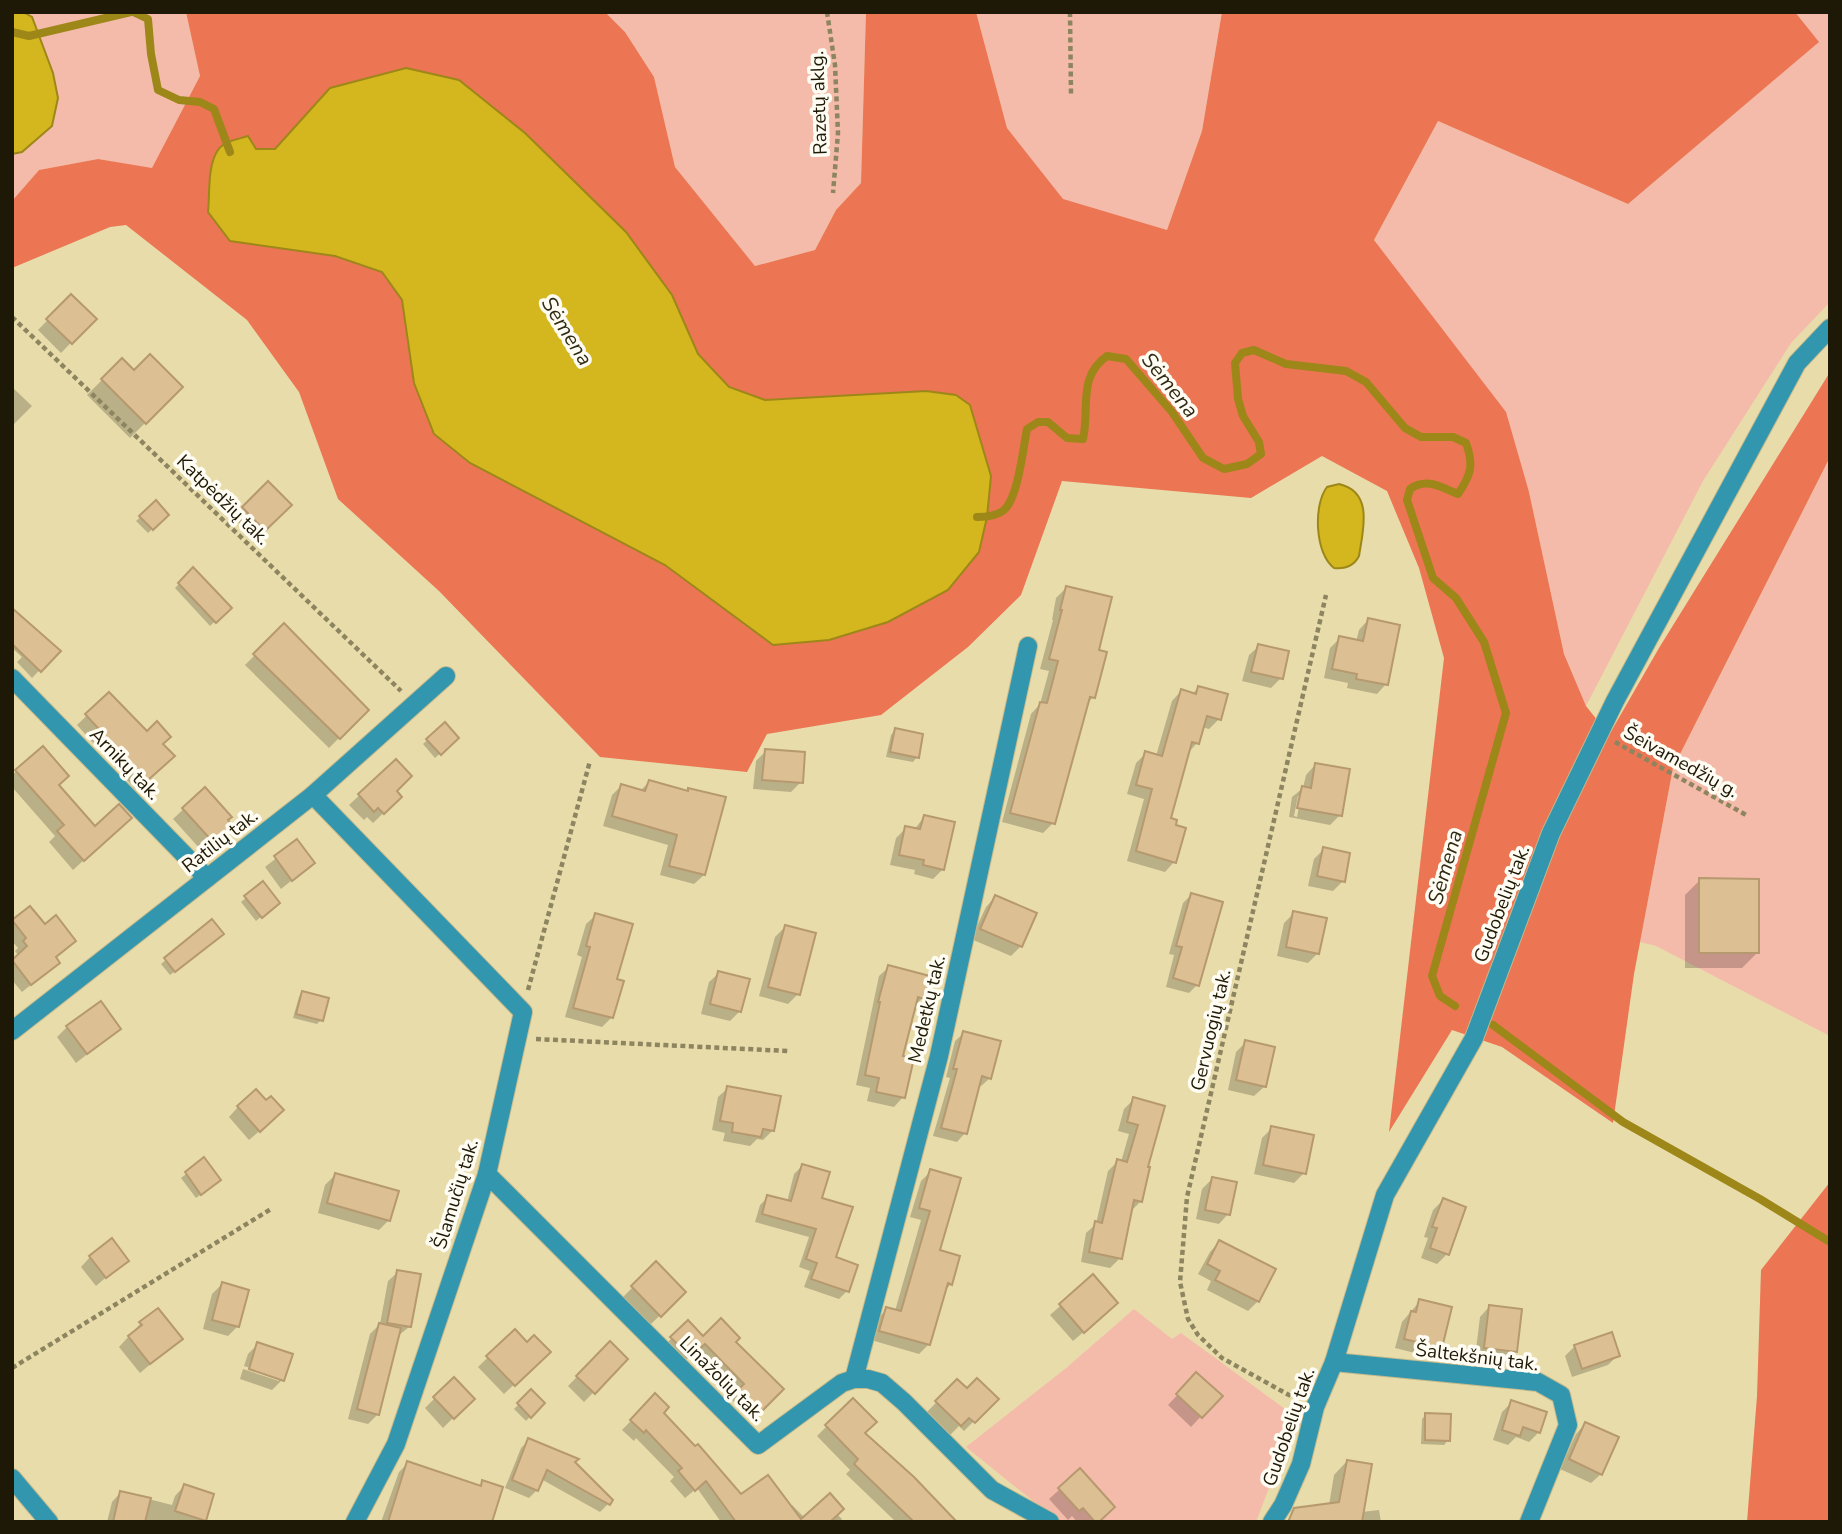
<svg xmlns="http://www.w3.org/2000/svg" width="1842" height="1534" font-family="'Nunito Sans',sans-serif">
	<rect width="100%" height="100%" fill="#e8dcaa"/>
	<g fill="#f5bbaa">
		<polygon points="23,12 186,12 200,76 152,169 98,159 39,170 12,201 12,154 22,152 53,73 32,17"/>
		<polygon points="605,12 866,12 861,183 836,210 815,250 755,266 675,167 654,77 625,32"/>
		<polygon points="976,12 1222,12 1202,131 1167,230 1063,200 1007,128"/>
		<polygon points="1795,12 1830,12 1830,302 1791,343 1703,481 1586,706 1564,654 1529,492 1374,240 1438,121 1628,204 1818,42"/>
		<polygon points="1830,457 1830,1036 1656,946 1640,942 1673,768"/>
		<polygon points="1134,1309 1172,1339 1181,1333 1296,1417 1256,1522 1059,1522 966,1447 1065,1369"/>
	</g>
	<g fill="#ec7554" fill-rule="evenodd">
		<path d="M186 12H605L625 32 654 77 675 167 755 266 815 250 836 210 861 183 866 12H976L1007 128 1063 199 1167 230 1202 131 1222 12H1795L1819 42 1628 204 1438 121 1374 240 1506 412 1529 492 1564 654 1586 706 1609 735 1659 648 1830 372V457L1673 768 1634 974 1613 1123 1502 1047 1452 1030 1389 1132 1444 658 1419 568 1387 491 1322 456 1251 498 1062 481 1021 595 968 647 881 715 767 734 747 772 600 757 439 591 338 499 299 392 247 320 126 225 110 227 12 268V201L39 170 98 159 152 168 200 76ZM458 80 525 133 626 232 672 295 698 354 729 387 765 400 821 397 773 644 665 565 470 463 414 383 403 300 382 272 335 256 230 241 256 149H275L330 88Z"/>
		<polygon points="1830,1182 1830,1522 1747,1522 1757,1396 1761,1270"/>
	</g>
	<g fill="#d4b61f" stroke="#9d8718" stroke-width="2">
		<polygon points="12,12 23,12 32,17 53,73 58,98 52,126 22,152 12,154"/>
		<path d="M406 68 459 80 525 133 626 232 672 295 698 354 729 387 765 400 926 391 956 395 970 405 991 476 987 517 979 552 948 590 888 622 829 640 773 645 665 565 470 463 434 434 414 383 402 300 382 272 335 256 230 241 208 212C210 194 207 166 218 150 224 141 239 139 248 136L256 149H275L330 88Z"/>
		<path d="M1339 484C1374 492 1363 530 1359 556 1354 566 1344 569 1334 568 1315 554 1313 505 1327 487Z"/>
	</g>
	<g fill="#0003" fill-rule="evenodd">
		<polygon points="71,296 94,319 61,353 38,330"/>
		<polygon points="122,360 134,372 181,387 130,438 87,395"/>
		<polygon points="12,387 32,406 12,426"/>
		<polygon points="268,483 289,505 254,539 233,517"/>
		<polygon points="156,503 167,515 148,533 136,521"/>
		<polygon points="193,570 229,608 210,626 175,588"/>
		<polygon points="1066,588 1097,652 1093,697 1086,705 1053,823 1043,833 1002,822 1031,714 1040,704 1049,671 1040,669 1053,620 1052,620 1056,598"/>
		<polygon points="12,610 58,651 32,678 17,662 22,657 12,648"/>
		<polygon points="1368,620 1386,684 1377,694 1347,688 1348,683 1324,678 1330,648 1340,638 1356,642 1359,630"/>
		<polygon points="284,626 367,710 329,748 245,665"/>
		<polygon points="1259,646 1281,678 1271,688 1242,681 1249,655"/>
		<polygon points="1198,688 1219,719 1209,729 1202,727 1197,743 1188,753 1169,820 1174,862 1165,872 1127,861 1144,799 1127,794 1136,763 1146,753 1156,756 1172,701 1181,691 1192,694"/>
		<polygon points="109,694 147,733 162,744 163,766 136,790 77,725"/>
		<polygon points="445,724 457,738 435,758 423,744"/>
		<polygon points="895,730 917,757 913,762 886,757 891,735"/>
		<polygon points="766,751 801,782 791,792 753,789 756,761"/>
		<polygon points="396,761 395,791 400,797 373,823 367,817 364,820 349,805"/>
		<path d="M1315 765 1340 815 1330 825 1289 817 1292 797 1303 788 1306 775ZM1298 796H1301L1297 817 1294 816Z"/>
		<polygon points="17,771 57,786 95,828 120,827 73,870 49,842 55,836 12,787 12,775"/>
		<polygon points="649,782 686,792 689,789 704,875 694,884 660,875 668,845 603,826 612,795 622,785 640,791"/>
		<polygon points="205,789 229,825 202,851 173,819"/>
		<polygon points="924,817 943,869 933,879 914,874 915,870 890,865 896,838 906,828 914,830"/>
		<polygon points="297,842 313,863 281,889 265,867"/>
		<polygon points="1324,849 1343,881 1333,891 1308,886 1314,859"/>
		<polygon points="1700,880 1757,953 1742,968 1685,968 1685,895"/>
		<polygon points="1191,895 1197,985 1189,993 1166,987 1174,955 1169,954 1183,903"/>
		<polygon points="995,897 1021,946 1011,956 971,939 986,907"/>
		<polygon points="246,898 273,907 256,921 241,902"/>
		<polygon points="30,908 45,926 74,941 54,958 48,971 22,992 12,980 12,960 18,955 15,951 18,948 12,941 12,923"/>
		<polygon points="1294,913 1318,953 1308,963 1277,956 1284,923"/>
		<polygon points="596,915 615,981 612,1017 602,1027 565,1017 582,957 577,955 586,924"/>
		<polygon points="212,921 218,938 170,975 161,964"/>
		<polygon points="785,927 798,994 788,1004 759,996 775,937"/>
		<polygon points="889,967 922,998 914,1007 901,1057 903,1097 894,1107 867,1101 870,1088 856,1085 879,976"/>
		<polygon points="719,973 740,1011 730,1021 701,1014 709,982"/>
		<polygon points="303,993 321,1020 317,1024 293,1018 299,997"/>
		<polygon points="67,1027 119,1029 76,1063 57,1037"/>
		<polygon points="964,1033 990,1078 981,1086 978,1085 965,1133 957,1142 933,1136 950,1078 946,1077 955,1041"/>
		<polygon points="1246,1042 1264,1087 1254,1096 1228,1090 1236,1052"/>
		<polygon points="728,1088 773,1130 763,1140 757,1139 750,1146 723,1141 725,1133 712,1130 718,1097"/>
		<polygon points="1134,1099 1145,1168 1141,1201 1131,1211 1120,1258 1110,1268 1081,1262 1086,1233 1096,1224 1108,1171 1118,1161 1121,1162 1129,1134 1118,1131 1124,1109"/>
		<polygon points="238,1107 272,1120 249,1140 229,1117"/>
		<polygon points="1272,1128 1304,1173 1294,1183 1254,1174 1262,1138"/>
		<polygon points="204,1160 215,1184 196,1198 181,1178"/>
		<polygon points="802,1166 820,1199 834,1258 847,1291 839,1299 804,1287 810,1271 799,1267 809,1237 755,1222 760,1205 768,1197 787,1202 794,1174"/>
		<polygon points="931,1171 938,1251 951,1284 945,1290 929,1344 919,1354 871,1340 877,1319 887,1309 895,1311 921,1220 910,1217 921,1181"/>
		<polygon points="335,1175 389,1220 379,1230 318,1213 325,1185"/>
		<polygon points="1212,1179 1228,1214 1219,1224 1196,1219 1202,1189"/>
		<polygon points="1443,1200 1447,1254 1437,1264 1421,1258 1428,1238 1424,1237 1433,1210"/>
		<polygon points="1219,1242 1258,1301 1248,1311 1207,1290 1211,1281 1198,1274 1210,1252"/>
		<polygon points="90,1257 126,1260 96,1286 81,1267"/>
		<polygon points="656,1264 684,1292 650,1325 623,1297"/>
		<polygon points="398,1272 409,1327 398,1336 378,1414 368,1424 348,1419 370,1334 380,1324 388,1281"/>
		<polygon points="1093,1277 1106,1313 1073,1341 1050,1315"/>
		<polygon points="222,1284 238,1326 228,1336 203,1329 212,1294"/>
		<polygon points="1420,1301 1441,1347 1431,1357 1395,1348 1402,1322"/>
		<polygon points="1489,1307 1515,1351 1505,1361 1475,1358 1480,1317"/>
		<polygon points="141,1323 180,1339 140,1373 119,1347"/>
		<polygon points="687,1323 703,1339 733,1342 781,1389 751,1419 731,1399 735,1395 694,1352 680,1366 662,1348"/>
		<polygon points="515,1331 527,1344 548,1352 504,1394 478,1367"/>
		<polygon points="610,1343 626,1359 584,1402 568,1386"/>
		<polygon points="258,1344 282,1380 272,1390 240,1379 243,1369 279,1381 279,1377 244,1366 248,1354"/>
		<polygon points="1575,1346 1618,1355 1608,1365 1572,1377 1565,1356"/>
		<polygon points="1197,1374 1220,1396 1191,1427 1168,1405"/>
		<polygon points="453,1380 472,1399 443,1428 425,1408"/>
		<polygon points="957,1381 967,1390 996,1399 964,1431 959,1426 950,1435 927,1412"/>
		<polygon points="531,1392 543,1403 526,1421 514,1409"/>
		<polygon points="655,1396 661,1413 741,1496 790,1507 792,1505 805,1518 837,1514 842,1519 840,1522 721,1522 697,1488 685,1498 670,1481 674,1477 636,1438 634,1441 622,1430"/>
		<polygon points="853,1400 863,1433 955,1522 896,1522 846,1474 850,1470 817,1436"/>
		<polygon points="1512,1402 1539,1432 1529,1442 1516,1437 1508,1445 1493,1440 1502,1412"/>
		<polygon points="1426,1414 1448,1440 1444,1445 1421,1444 1422,1419"/>
		<polygon points="1585,1424 1601,1474 1591,1483 1560,1469 1576,1434"/>
		<polygon points="529,1440 573,1462 608,1504 600,1512 541,1479 537,1490 529,1498 505,1488 521,1448"/>
		<polygon points="1347,1461 1362,1512 1379,1510 1381,1522 1292,1522 1329,1505 1334,1475"/>
		<polygon points="408,1463 478,1487 483,1482 501,1488 419,1522 381,1522 399,1472"/>
		<polygon points="1080,1471 1098,1522 1077,1522 1072,1516 1068,1520 1049,1499"/>
		<polygon points="184,1486 204,1520 202,1522 107,1522 112,1502 121,1492 172,1505 175,1496"/>
	</g>
	<g fill="none" stroke-linecap="round" stroke-linejoin="round">
		<g stroke="#9d8718" stroke-width="8">
			<polyline points="133,12 148,19 151,54 158,90 179,100 200,102 214,109 230,152"/>
			<polyline points="12,32 29,36 131,12"/>
			<path d="M977 517C985 517 997 516 1004 510 1018 498 1023 449 1027 429L1038 422H1048L1067 438 1083 439C1090 409 1077 377 1107 356L1126 359 1172 412 1203 458 1224 469 1247 464 1261 454 1259 442 1243 416 1238 399 1235 363 1242 353 1254 350 1286 364 1346 371 1366 382 1405 428 1421 437H1453L1466 443C1474 465 1471 475 1458 494 1441 487 1426 477 1410 489L1407 500 1433 578 1456 598 1484 642 1506 713 1432 976 1440 996 1455 1006"/>
			<polyline points="1493,1025 1623,1122 1760,1199 1830,1242"/>
		</g>
	</g>
	<g fill="#ddbf94" stroke="#b6996f" stroke-width="2">
		<polygon points="71,294 97,319 72,344 46,319"/>
		<polygon points="150,354 183,387 146,424 101,379 122,358 134,370"/>
		<polygon points="268,481 292,505 265,531 242,507"/>
		<polygon points="156,500 169,515 153,530 139,516"/>
		<polygon points="193,567 232,608 216,623 178,583"/>
		<polygon points="1066,586 1112,597 1099,650 1107,652 1095,698 1090,697 1055,824 1010,813 1040,702 1047,703 1058,661 1049,659 1062,610 1060,610"/>
		<polygon points="12,608 61,651 41,672 12,644"/>
		<polygon points="1368,618 1400,625 1388,685 1356,679 1357,674 1332,669 1339,636 1363,641"/>
		<polygon points="284,623 369,710 340,739 253,654"/>
		<polygon points="1258,644 1289,651 1283,679 1251,672"/>
		<polygon points="1198,686 1228,694 1221,720 1207,716 1199,744 1192,742 1171,818 1177,820 1176,825 1186,828 1176,863 1136,851 1152,789 1136,785 1145,751 1162,756 1181,689 1196,694"/>
		<polygon points="109,692 147,731 157,721 171,737 163,744 175,756 147,781 85,714"/>
		<polygon points="445,722 459,738 441,755 426,739"/>
		<polygon points="895,728 923,734 919,758 890,752"/>
		<polygon points="43,746 69,776 59,785 95,826 119,804 132,818 84,861 57,831 64,825 15,770"/>
		<polygon points="765,749 805,752 803,783 762,780"/>
		<polygon points="396,759 412,776 397,791 402,797 384,814 378,808 374,812 358,794"/>
		<polygon points="1315,763 1350,769 1342,816 1297,808 1302,786 1311,788"/>
		<polygon points="649,780 688,791 688,788 726,797 705,875 669,866 677,835 612,816 621,784 645,791"/>
		<polygon points="205,787 232,817 228,820 232,825 213,842 182,808"/>
		<polygon points="924,815 955,822 944,870 923,865 924,860 899,855 905,826 920,829"/>
		<polygon points="297,839 315,863 292,881 274,856"/>
		<polygon points="1323,847 1350,853 1345,882 1317,876"/>
		<polygon points="1699,878 1759,879 1759,953 1699,953"/>
		<polygon points="263,881 280,903 262,918 244,896"/>
		<polygon points="1191,893 1223,902 1199,986 1173,978 1182,947 1176,946"/>
		<polygon points="995,895 1037,913 1022,947 980,929"/>
		<polygon points="30,906 45,924 56,915 76,941 56,957 60,963 31,985 12,960 27,946 23,941 26,938 12,920"/>
		<polygon points="1293,911 1327,918 1319,954 1286,947"/>
		<polygon points="595,913 633,924 617,979 624,981 613,1018 573,1008 590,947 586,946"/>
		<polygon points="212,919 224,934 175,972 164,958"/>
		<polygon points="785,925 816,933 800,995 768,987"/>
		<polygon points="888,965 930,976 924,999 918,997 903,1056 914,1058 905,1098 876,1092 879,1078 865,1075 880,1002 878,1002"/>
		<polygon points="718,971 750,979 741,1012 710,1004"/>
		<polygon points="302,991 329,998 323,1021 296,1014"/>
		<polygon points="101,1001 121,1029 87,1054 66,1026"/>
		<polygon points="963,1031 1001,1041 991,1079 982,1076 967,1134 941,1128 957,1069 953,1069"/>
		<polygon points="1245,1040 1275,1047 1266,1087 1236,1080"/>
		<polygon points="727,1086 781,1096 774,1131 763,1129 761,1137 732,1132 733,1123 720,1121"/>
		<polygon points="256,1089 266,1100 271,1096 284,1110 260,1132 237,1106"/>
		<polygon points="1133,1097 1165,1106 1148,1167 1150,1167 1142,1202 1134,1200 1122,1259 1089,1252 1095,1221 1102,1223 1117,1159 1127,1162 1138,1125 1127,1122"/>
		<polygon points="1271,1126 1314,1135 1306,1174 1263,1165"/>
		<polygon points="204,1157 221,1180 201,1195 185,1172"/>
		<polygon points="802,1164 830,1172 822,1198 853,1207 836,1257 858,1265 849,1292 811,1279 817,1263 806,1259 816,1229 762,1214 767,1195 791,1201"/>
		<polygon points="930,1169 961,1178 940,1250 960,1256 952,1285 948,1283 930,1345 879,1331 886,1307 901,1311 930,1211 919,1208"/>
		<polygon points="335,1173 399,1191 390,1221 327,1203"/>
		<polygon points="1212,1177 1237,1182 1230,1215 1205,1210"/>
		<polygon points="1443,1198 1466,1207 1449,1255 1430,1248 1437,1228 1432,1227"/>
		<polygon points="112,1238 129,1261 106,1278 89,1256"/>
		<polygon points="1219,1240 1276,1269 1259,1302 1215,1280 1220,1271 1207,1264"/>
		<polygon points="656,1261 686,1292 661,1317 631,1286"/>
		<polygon points="397,1270 421,1274 411,1327 387,1323"/>
		<polygon points="1093,1274 1118,1303 1084,1333 1059,1304"/>
		<polygon points="222,1282 249,1290 239,1327 212,1320"/>
		<polygon points="1419,1299 1452,1307 1442,1348 1404,1339 1411,1311 1416,1312"/>
		<polygon points="1489,1305 1522,1309 1517,1352 1484,1348"/>
		<polygon points="158,1308 183,1339 150,1364 128,1336 142,1325 139,1322"/>
		<polygon points="721,1318 740,1338 736,1342 784,1389 762,1411 739,1389 744,1384 705,1344 691,1357 670,1337 688,1320 703,1336"/>
		<polygon points="379,1323 401,1328 379,1415 357,1409"/>
		<polygon points="515,1329 527,1342 534,1335 551,1352 515,1386 486,1356"/>
		<polygon points="1612,1332 1620,1356 1582,1369 1574,1345"/>
		<polygon points="610,1341 628,1359 595,1394 576,1376"/>
		<polygon points="257,1342 293,1354 284,1381 249,1369"/>
		<polygon points="1196,1372 1223,1396 1202,1418 1176,1394"/>
		<polygon points="454,1377 475,1399 454,1419 433,1397"/>
		<polygon points="977,1378 999,1399 975,1423 969,1418 961,1426 935,1401 957,1379 967,1388"/>
		<polygon points="531,1389 545,1403 531,1418 517,1403"/>
		<polygon points="655,1393 669,1407 664,1413 695,1446 698,1444 741,1494 768,1475 801,1519 830,1493 844,1509 830,1522 736,1522 706,1481 695,1491 678,1471 682,1468 646,1430 644,1433 630,1420"/>
		<polygon points="853,1398 877,1422 865,1433 914,1477 957,1522 914,1522 854,1464 858,1459 825,1425"/>
		<polygon points="1511,1400 1547,1412 1540,1433 1523,1427 1520,1436 1502,1430"/>
		<polygon points="1425,1413 1451,1414 1450,1441 1425,1440"/>
		<polygon points="1585,1422 1619,1437 1602,1475 1569,1459"/>
		<polygon points="528,1438 579,1459 575,1462 613,1500 610,1505 547,1470 538,1491 512,1480"/>
		<polygon points="1347,1460 1372,1464 1362,1522 1288,1522 1294,1508 1339,1502"/>
		<polygon points="407,1461 481,1486 482,1480 503,1487 492,1522 388,1522"/>
		<polygon points="1080,1468 1115,1507 1099,1522 1095,1522 1083,1508 1079,1511 1058,1488"/>
		<polygon points="184,1484 214,1494 206,1521 175,1511"/>
		<polygon points="120,1491 151,1498 145,1522 113,1522"/>
	</g>
	<g fill="none" stroke-linecap="round" stroke-linejoin="round">
		<g stroke="#c4b98c" stroke-width="20">
			<g id="minor">
				<polyline points="12,678 207,878"/>
				<polyline points="313,795 523,1012 487,1174 396,1444 355,1522"/>
				<polyline points="12,1031 313,795 446,676"/>
				<polyline points="487,1174 758,1445 842,1383 854,1379 868,1379 882,1383 904,1402 992,1490 1050,1522"/>
				<polyline points="1334,1362 1538,1382 1561,1395 1568,1425 1529,1522"/>
				<polyline points="854,1379 939,1056 1028,646"/>
				<polyline points="12,1478 49,1522"/>
				<polyline points="1272,1522 1283,1505 1301,1464 1315,1407 1334,1362 1385,1195 1474,1038 1551,833 1615,701 1797,363 1830,328"/>
			</g>
		</g>
		<g stroke="#8d8460" stroke-width="4.5" stroke-dasharray="5 3.5" stroke-linecap="butt">
			<polyline points="827,12 835,65 838,133 833,193"/>
			<polyline points="1070,12 1071,94"/>
			<polyline points="12,317 401,691"/>
			<polyline points="1615,742 1748,816"/>
			<polyline points="528,990 590,761"/>
			<polyline points="536,1039 788,1051"/>
			<polyline points="12,1368 271,1209"/>
			<polyline points="1298,1400 1222,1358 1198,1335 1188,1319 1180,1282 1187,1197 1326,595"/>
		</g>
		<use href="#minor" stroke="#3196ae" stroke-width="18"/>
	</g>
	<g text-anchor="middle" dominant-baseline="central" stroke-width="7" stroke-linejoin="round" paint-order="stroke">
		<g font-size="19" fill="#1e1906" stroke="#fffdf3">
			<text transform="translate(819 103) rotate(-92)">Razetų aklg.</text>
			<text transform="translate(223 500) rotate(44)">Katpėdžių tak.</text>
			<text transform="translate(1681 762) rotate(29)">Šeivamedžių g.</text>
			<text transform="translate(125 764) rotate(46)">Arnikų tak.</text>
			<text transform="translate(220 841) rotate(-38)">Ratilių tak.</text>
			<text transform="translate(1502 904) rotate(-69)">Gudobelių tak.</text>
			<text transform="translate(927 1009) rotate(-77)">Medetkų tak.</text>
			<text transform="translate(1211 1030) rotate(-77)">Gervuogių tak.</text>
			<text transform="translate(456 1194) rotate(-73)">Šlamučių tak.</text>
			<text transform="translate(1477 1357) rotate(7)">Šaltekšnių tak.</text>
			<text transform="translate(722 1379) rotate(45)">Linažolių tak.</text>
			<text transform="translate(1289 1427) rotate(-71)">Gudobelių tak.</text>
		</g>
		<g font-size="21" font-style="italic" fill="#302b15" stroke="#fffdf3">
			<text transform="translate(567 331) rotate(58)">Sėmena</text>
			<text transform="translate(1170 385) rotate(51)">Sėmena</text>
			<text transform="translate(1445 867) rotate(-74)">Sėmena</text>
		</g>
	</g>
	<rect width="1842" height="1534" fill="none" stroke="#1e1906" stroke-width="28"/>
</svg>
